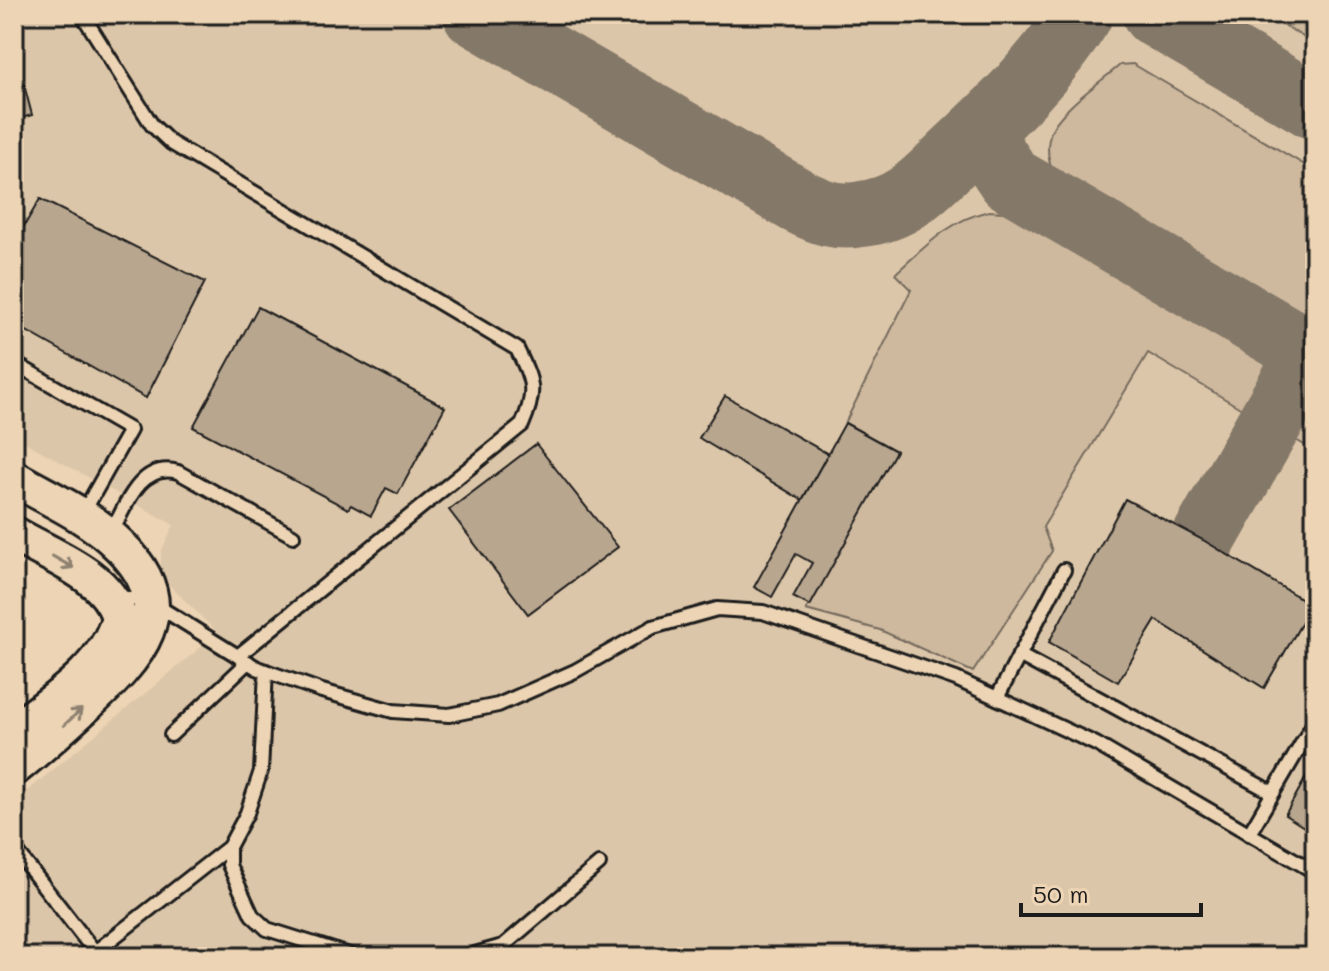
<svg xmlns="http://www.w3.org/2000/svg" width="1329" height="971" font-family="Mali,sans-serif">
	<rect width="100%" height="100%" fill="#ecd4b4"/>
	<filter id="ink" filterUnits="userSpaceOnUse"><feTurbulence type="fractalNoise" baseFrequency=".0125" numOctaves="2"/><feDisplacementMap in="SourceGraphic" scale="16" xChannelSelector="R" yChannelSelector="G"/><feConvolveMatrix kernelMatrix="1 2 1 2 8 2 1 2 1" color-interpolation-filters="sRGB"/></filter>
	<g filter="url(#ink)">
		<polygon fill="#dcc6a9" points="14,14 1315,14 1315,957 14,957 14,802 218,633 161,577 161,552 174,525 14,436"/>
		<g fill="#ceb99e" stroke="#756a5d" stroke-width="2">
			<polygon points="1265,14 1315,14 1315,44"/>
			<path d="M1133 64 1315 171V333C1273 308 1068 198 1052 168 1047 159 1047 142 1051 132 1058 111 1102 81 1120 65Z"/>
			<path d="M989 211 1016 213 1044 227 1268 360C1274 384 1265 395 1252 415L1148 353 1043 527 1052 551 973 672 880 630 806 610 896 451 845 423 911 290 895 274C925 247 949 220 989 211Z"/>
			<polygon points="1315,392 1315,451 1280,431 1302,395"/>
		</g>
		<g fill="none" stroke-linecap="round" stroke-linejoin="round">
			<g stroke="#847868" stroke-width="66">
				<path d="M476 14 798 201C820 212 837 219 862 214 877 212 895 206 908 197 925 186 940 170 954 156 1000 113 1047 68 1080 14"/>
				<polyline points="1155,14 1315,107"/>
				<polyline points="979,133 1010,179 1315,356"/>
				<polyline points="1203,540 1302,366 1301,348"/>
			</g>
		</g>
		<g fill="#b8a68f" stroke="#1c1c1c" stroke-width="2">
			<polygon points="17,58 32,115 14,120 14,59"/>
			<polygon points="40,199 205,282 146,398 14,324 14,243"/>
			<polygon points="258,307 445,407 398,494 386,488 371,516 351,505 348,509 193,427"/>
			<polygon points="725,396 828,454 802,500 699,438"/>
			<polygon points="845,423 896,451 810,606 793,597 812,563 796,554 772,597 754,587"/>
			<polygon points="536,444 618,547 528,614 449,510"/>
			<polygon points="1125,499 1203,540 1312,605 1264,688 1156,620 1118,682 1049,642"/>
			<polygon points="1315,761 1315,834 1285,815"/>
		</g>
		<g fill="none" stroke-linecap="round" stroke-linejoin="round">
			<g stroke="#1c1c1c" stroke-width="18">
				<g id="service">
					<path d="M82 14 152 125 171 143 517 349C533 382 537 391 522 425L238 656"/>
					<polyline points="14,363 130,430 83,513"/>
					<path d="M111 534C125 506 141 461 178 472L293 536"/>
					<polyline points="115,596 151,602 257,668 322,691 393,711 449,715 498,705 575,671 653,627 717,609 763,612 956,679 1096,744 1315,872"/>
					<polyline points="1019,655 1273,793"/>
					<polyline points="997,698 1064,570"/>
					<polyline points="171,735 248,662"/>
					<polyline points="1249,834 1315,721"/>
					<polyline points="229,847 229,865 252,915 267,929 356,957"/>
					<polyline points="14,848 95,952 229,847 247,813 261,771 266,671"/>
					<polyline points="464,957 503,946 599,864"/>
				</g>
			</g>
			<g stroke="#1c1c1c" stroke-width="40">
				<g id="secondary">
					<path d="M14 478C48 498 90 516 118 544 186 609 136 659 84 707 61 728 38 749 14 768"/>
					<path d="M14 534C48 555 107 574 119 617 109 666 52 702 14 731"/>
				</g>
			</g>
			<use href="#service" stroke="#ecd4b4" stroke-width="12"/>
			<use href="#secondary" stroke="#ecd4b4" stroke-width="34"/>
		</g>
		<defs><path id="oneway-shaft" d="M-6 0H5M1.5-3L5.5 0L1.5 3" fill="none" stroke-width="1.6" stroke-linecap="round" stroke-linejoin="round" transform="scale(2)"/></defs>
		<g stroke="#8e8170">
			<use href="#oneway-shaft" transform="translate(63 562) rotate(29)"/>
			<use href="#oneway-shaft" transform="translate(73 717) rotate(-43)"/>
		</g>
	</g>
	<rect width="1329" height="971" fill="none" stroke="#ecd4b4" stroke-width="48"/>
	<rect x="24" y="24" width="1281" height="923" fill="none" stroke="#1c1c1c" stroke-width="3" filter="url(#ink)"/>
	<path d="M1021 903v12h180v-12" fill="none" stroke="#1c1c1c" stroke-width="4"/>
	<text x="1033" y="903" font-size="24" fill="#1c1c1c" stroke="#ecd4b4" stroke-width="6" paint-order="stroke">50 m</text>
</svg>
